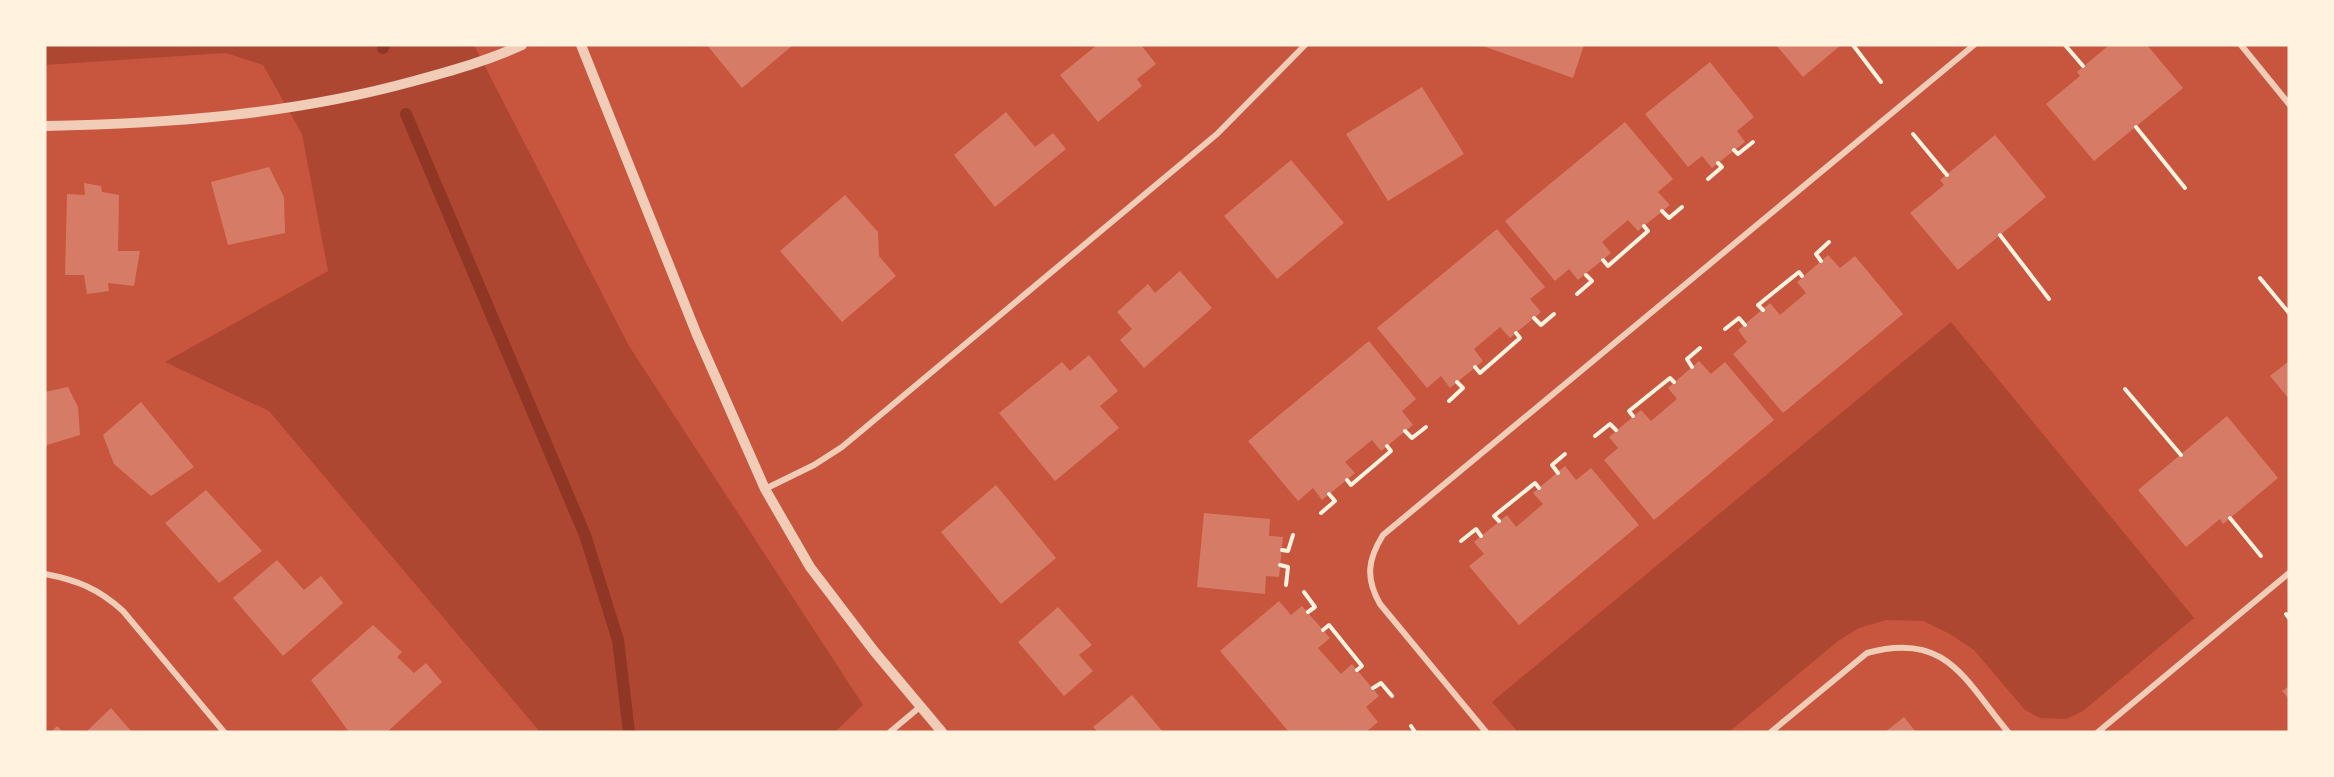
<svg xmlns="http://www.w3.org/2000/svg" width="2334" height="777" font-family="Ubuntu,sans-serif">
	<rect width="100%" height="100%" fill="#c8553d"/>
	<g fill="#ae4732">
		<polygon points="45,45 474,45 629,346 863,705 835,732 540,732 269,411 165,362 328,271 302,134 263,65 226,53 45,65"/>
		<polygon points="1951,322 2194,618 2083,711 2066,719 2040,718 2025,710 1974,650 1950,634 1923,621 1886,620 1859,628 1838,641 1729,732 1518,732 1492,702"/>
	</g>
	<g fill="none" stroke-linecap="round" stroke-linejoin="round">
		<g stroke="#8f3625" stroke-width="12">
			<polyline points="383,48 384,45"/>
			<polyline points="406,114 585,535 618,640 629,732"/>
		</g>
	</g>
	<g fill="#d67c66">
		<polygon points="707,45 793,45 742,88"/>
		<polygon points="1097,45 1141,45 1156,64 1137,79 1142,86 1098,122 1060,75"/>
		<polygon points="1480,45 1584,45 1573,78"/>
		<polygon points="1776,45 1841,45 1803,77"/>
		<polygon points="2109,45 2147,45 2183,88 2094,161 2046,104 2080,76 2077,72"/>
		<polygon points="1710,62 1754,117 1737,131 1745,142 1718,163 1712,168 1702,156 1688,167 1645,114"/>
		<polygon points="1422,87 1464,154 1388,201 1346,134"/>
		<polygon points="1006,112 1035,147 1053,133 1066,149 995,207 954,155"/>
		<polygon points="1625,122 1673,179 1658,192 1670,205 1638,231 1628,220 1602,242 1611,253 1578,280 1569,269 1555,281 1505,221"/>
		<polygon points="1995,135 2046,197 1958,270 1910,213 1944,185 1940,180"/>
		<polygon points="1291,160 1344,223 1277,279 1224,216"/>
		<polygon points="269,167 284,197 285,233 228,245 211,182"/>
		<polygon points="84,183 101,186 102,192 119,195 118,251 140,251 134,286 108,283 109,291 87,294 84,275 65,275 67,194 85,195"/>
		<polygon points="845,195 878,232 879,256 896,276 842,322 780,251"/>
		<polygon points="1497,229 1545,287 1530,299 1541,312 1510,338 1500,327 1474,349 1483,361 1450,388 1441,376 1427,388 1377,328"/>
		<polygon points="1828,255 1840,268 1855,256 1903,314 1783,413 1733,354 1747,342 1738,330 1770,303 1780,315 1806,293 1797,282"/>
		<polygon points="1180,271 1212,308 1144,368 1120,340 1132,329 1117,312 1148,284 1155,293"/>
		<polygon points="1369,341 1416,399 1402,411 1413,425 1381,451 1372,440 1345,462 1355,473 1322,500 1313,488 1298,501 1248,441"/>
		<polygon points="1089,355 1118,391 1100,406 1119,428 1055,481 999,413 1062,362 1070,371"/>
		<polygon points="1699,361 1711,374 1725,362 1774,420 1654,520 1604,460 1618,448 1609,437 1641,410 1651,421 1677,399 1668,388"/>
		<polygon points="2289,361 2289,399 2270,376"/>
		<polygon points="68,387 78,407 80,435 47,445 45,453 45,392"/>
		<polygon points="141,402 194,467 151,496 114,464 103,435"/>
		<polygon points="2227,416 2278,478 2223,524 2220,519 2186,547 2138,490"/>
		<polygon points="1565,466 1576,480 1591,468 1639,525 1519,625 1469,566 1484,554 1474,542 1507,515 1516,527 1543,504 1533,493"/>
		<polygon points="996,485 1056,558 1001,604 941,532"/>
		<polygon points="206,490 262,551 219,583 165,523"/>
		<polygon points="1204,513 1270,519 1269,536 1283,537 1279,577 1266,576 1265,594 1197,587"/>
		<polygon points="277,560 304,590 321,576 343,603 283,656 233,598"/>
		<polygon points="1279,601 1291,615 1302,606 1330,638 1318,648 1341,674 1352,664 1379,696 1366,707 1378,722 1366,732 1289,732 1220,651"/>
		<polygon points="1058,607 1092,645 1079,655 1093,671 1064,696 1018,642"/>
		<polygon points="373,625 402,652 397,657 414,673 426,663 442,682 387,732 349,732 311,680"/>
		<polygon points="2289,686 2289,699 2282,691"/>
		<polygon points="1132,695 1163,732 1098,732 1093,727"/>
		<polygon points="111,708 132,732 86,732"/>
		<polygon points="1904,717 1916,732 1885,732"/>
		<polygon points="57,726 63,732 51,732"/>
	</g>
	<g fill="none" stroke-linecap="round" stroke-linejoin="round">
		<g stroke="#fff3e0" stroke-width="4">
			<polyline points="1853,45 1881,82"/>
			<polyline points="2065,45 2083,66"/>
			<polyline points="2136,127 2185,188"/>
			<polyline points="1913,134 1947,175"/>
			<polyline points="1734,150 1738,154 1753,142"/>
			<polyline points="1708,179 1722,167 1718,163"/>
			<polyline points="1662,211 1669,218 1682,207"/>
			<polyline points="2000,235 2049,299"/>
			<polyline points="1603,260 1608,266 1648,231 1644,226"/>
			<polyline points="1821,261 1816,254 1829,242"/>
			<polyline points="2260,278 2289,313"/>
			<polyline points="1577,294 1592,281 1586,275"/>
			<polyline points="1763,310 1758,305 1799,272 1802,276"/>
			<polyline points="1534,318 1541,325 1554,314"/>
			<polyline points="1725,329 1739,318 1745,325"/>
			<polyline points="1475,367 1480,373 1520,338 1516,333"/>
			<polyline points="1692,367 1687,359 1700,348"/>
			<polyline points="2125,389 2181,455"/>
			<polyline points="1449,401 1463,388 1457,382"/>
			<polyline points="1633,416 1629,411 1670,378 1674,382"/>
			<polyline points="1405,431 1412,438 1426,427"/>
			<polyline points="1595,436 1610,424 1616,430"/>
			<polyline points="1558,473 1552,465 1565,454"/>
			<polyline points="1347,480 1351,485 1391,451 1387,446"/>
			<polyline points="1321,513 1335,501 1329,494"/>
			<polyline points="2230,518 2261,556"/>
			<polyline points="1499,521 1494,516 1535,483 1539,488"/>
			<polyline points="1461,541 1476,529 1481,536"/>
			<polyline points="1282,550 1288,551 1293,535"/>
			<polyline points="1280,565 1288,567 1286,585"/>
			<polyline points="1304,592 1315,607 1308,612"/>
			<polyline points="2286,614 2289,618"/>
			<polyline points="1323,630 1329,625 1362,666 1357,670"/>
			<polyline points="1373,688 1381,683 1392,696"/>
			<polyline points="1411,726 1415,732"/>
		</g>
		<g stroke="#f1ccb7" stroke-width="6">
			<polyline points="2241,45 2289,104"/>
			<polyline points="765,489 814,465 842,447 1217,134 1305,45"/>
			<path d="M45 574C77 580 99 589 123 611L224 732"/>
			<polyline points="890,732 921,706"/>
			<path d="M1486 732 1380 604C1365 578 1368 559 1383 535L1974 45"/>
			<path d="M1771 732 1867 653C1946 631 1964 679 2008 732"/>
			<polyline points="2098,732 2289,573"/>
		</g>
		<g stroke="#f1ccb7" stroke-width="10">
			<polyline points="581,45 697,335 765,489 810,567 874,651 942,732"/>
			<path d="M45 126C169 124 294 114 414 81 451 71 487 61 522 45"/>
		</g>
	</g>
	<rect width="2334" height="777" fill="none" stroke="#fff3e0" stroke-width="93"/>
</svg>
